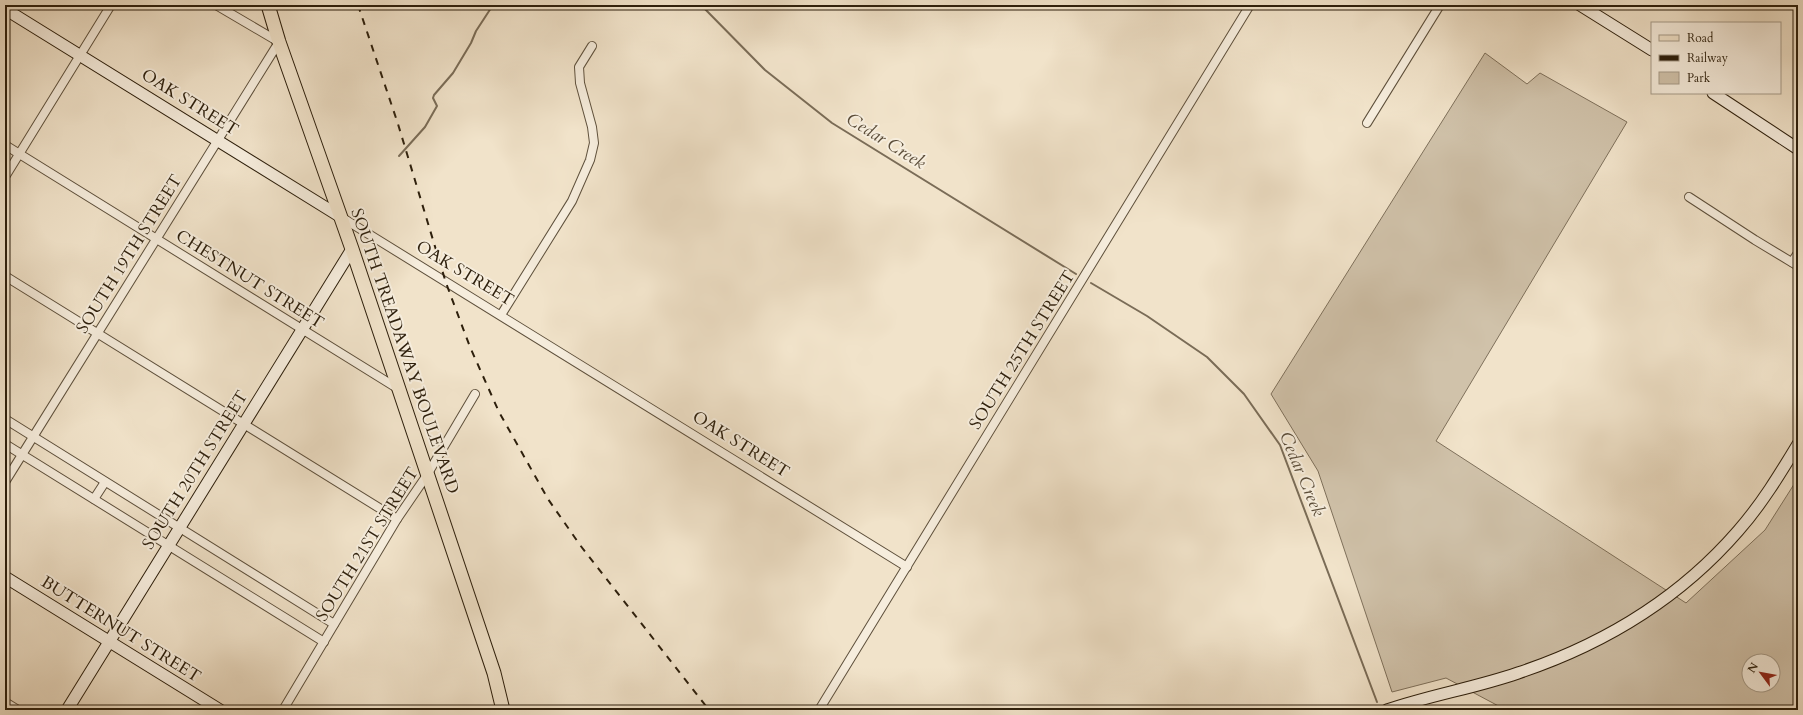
<svg xmlns="http://www.w3.org/2000/svg" width="1803" height="715" font-family="Cardo,serif">
	<rect width="100%" height="100%" fill="#f1e3ca"/>
	<filter id="stains"><feTurbulence type="fractalNoise" baseFrequency=".005" numOctaves="4"/><feColorMatrix values="0 0 0 0 .2 0 0 0 0 .09 0 0 0 0 .02 0 0 0 .5 -.17"/></filter>
	<radialGradient id="worn" r=".72"><stop offset=".6" stop-color="#630" stop-opacity="0"/><stop offset="1" stop-color="#630" stop-opacity=".3"/></radialGradient>
	<path fill="#d0c2aa" stroke="#7e705b" fill-rule="evenodd" d="M1485 53 1527 84 1540 73 1627 122 1436 441 1686 603 1765 530 1798 478V710H1506L1446 678 1392 692 1318 471 1271 394ZM1749 661H1773V685H1749Z"/>
	<g fill="none" stroke-linecap="round" stroke-linejoin="round">
		<g stroke="#7a6c57" stroke-width="2">
			<polyline points="701,5 765,70 832,123 1076,274"/>
			<polyline points="399,156 425,127 437,106 433,98 434,95 453,73 471,43 476,31 493,5"/>
			<polyline points="1091,283 1147,316 1207,357 1244,394 1280,445 1377,702"/>
		</g>
		<g stroke="#5e503c" stroke-width="10">
			<g id="street">
				<polyline points="1367,123 1440,5"/>
				<polyline points="5,145 397,388"/>
				<polyline points="5,177 111,5"/>
				<polyline points="1689,197 1755,240 1798,266"/>
				<polyline points="341,217 907,567"/>
				<polyline points="1792,262 1798,253"/>
				<polyline points="5,276 397,519"/>
				<polyline points="501,315 572,201 590,160 594,143 592,127 580,83 579,67 592,46"/>
				<polyline points="5,419 334,624"/>
				<polyline points="5,444 324,642"/>
				<polyline points="5,482 279,42 216,5"/>
				<polyline points="94,499 105,482"/>
				<polyline points="5,702 18,710"/>
				<polyline points="283,710 397,519 427,475 475,394"/>
				<polyline points="819,710 1250,5"/>
			</g>
		</g>
		<g stroke="#2d1f0c" stroke-width="13">
			<g id="secondary">
				<polyline points="1580,5 1652,50"/>
				<polyline points="5,9 341,217"/>
				<polyline points="1713,93 1798,149"/>
				<polyline points="5,577 220,710"/>
				<polyline points="67,710 352,249"/>
				<path d="M1387 710C1430 695 1475 688 1518 673 1602 645 1679 599 1738 531 1761 505 1780 474 1798 444"/>
			</g>
		</g>
		<g stroke="#2d1f0c" stroke-width="15">
			<polyline id="primary" points="268,5 279,42 352,249 494,673 503,710"/>
		</g>
		<use href="#street" stroke="#f6eddd" stroke-width="8"/>
		<use href="#secondary" stroke="#f6eddd" stroke-width="11"/>
		<use href="#primary" stroke="#f1e3ca" stroke-width="13"/>
		<polyline stroke="#2d1f0c" stroke-width="2" stroke-dasharray="7 7" stroke-linecap="butt" points="358,5 398,124 446,283 470,347 499,412 548,499 580,545 709,710"/>
	</g>
	<g text-anchor="middle" dominant-baseline="central" stroke-width="4" stroke-linejoin="round" paint-order="stroke">
		<g font-size="17" fill="#2d1f0c" stroke="#f6eddd">
			<text transform="translate(190 102) rotate(32)">OAK STREET</text>
			<text transform="translate(129 254) rotate(-58)">SOUTH 19TH STREET</text>
			<text transform="translate(465 273) rotate(31)">OAK STREET</text>
			<text transform="translate(250 279) rotate(32)">CHESTNUT STREET</text>
			<text transform="translate(1022 350) rotate(-58)">SOUTH 25TH STREET</text>
			<text transform="translate(405 351) rotate(71)">SOUTH TREADAWAY BOULEVARD</text>
			<text transform="translate(741 444) rotate(32)">OAK STREET</text>
			<text transform="translate(195 470) rotate(-58)">SOUTH 20TH STREET</text>
			<text transform="translate(367 544) rotate(-58)">SOUTH 21ST STREET</text>
			<text transform="translate(121 629) rotate(32)">BUTTERNUT STREET</text>
		</g>
		<g font-size="18" font-style="italic" fill="#5a4c38" stroke="#f6eddd">
			<text transform="translate(886 141) rotate(32)">Cedar Creek</text>
			<text transform="translate(1302 474) rotate(67)">Cedar Creek</text>
		</g>
	</g>
	<rect width="1803" height="715" fill="none" stroke="#f1e3ca" stroke-width="20"/>
	<rect x="6" y="6" width="1791" height="703" fill="none" stroke="#2d1f0c" stroke-width="2"/>
	<rect x="10" y="10" width="1783" height="695" fill="none" stroke="#2d1f0c"/>
	<rect x="1651" y="22" width="130" height="72" fill="#f6eddd" stroke="#a69b89"/>
	<rect x="1659" y="35" width="20" height="6" fill="#f1e3ca" stroke="#a69b89"/>
	<text x="1687" y="42" font-size="12" fill="#2d1f0c">Road</text>
	<rect x="1659" y="55" width="20" height="6" fill="#2d1f0c" stroke="#a69b89"/>
	<text x="1687" y="62" font-size="12" fill="#2d1f0c">Railway</text>
	<rect x="1659" y="72" width="20" height="12" fill="#d0c2aa" stroke="#a69b89"/>
	<text x="1687" y="82" font-size="12" fill="#2d1f0c">Park</text>
	<g transform="translate(1761 673) rotate(302)"><circle r="19" fill="#f6eddd" stroke="#a69b89"/>
	<path d="M0-3L7 15L0 10L-7 15Z" fill="#8f2418"/>
	<text y="-6" font-size="11" font-weight="bold" text-anchor="middle" fill="#2d1f0c">N</text>
	</g>
	<rect width="100%" height="100%" filter="url(#stains)"/>
	<rect width="100%" height="100%" fill="url(#worn)"/>
</svg>
